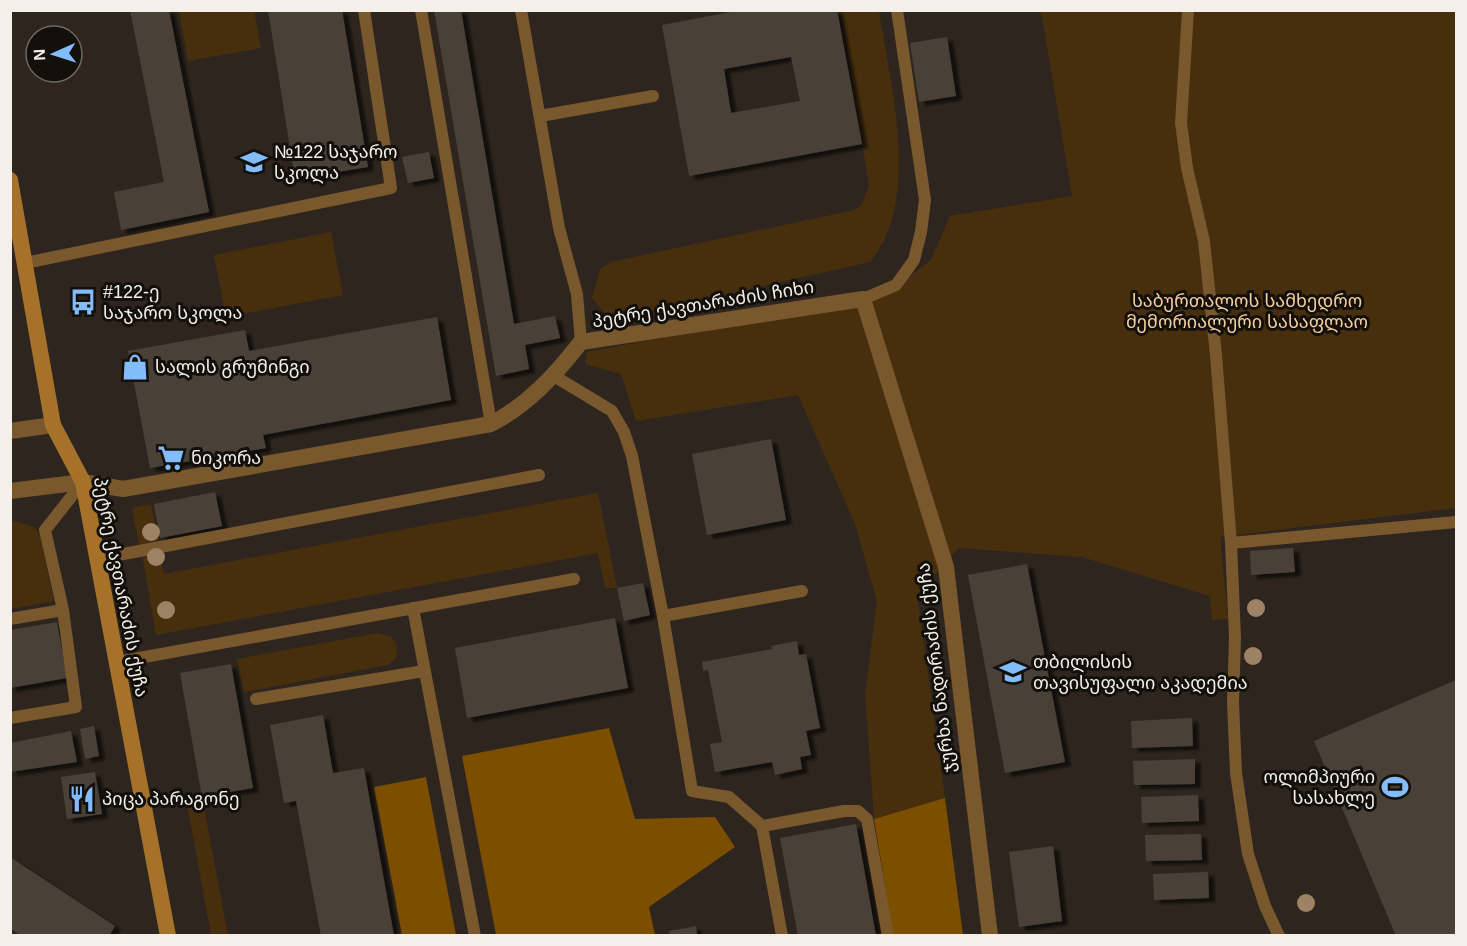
<svg xmlns="http://www.w3.org/2000/svg" width="1467" height="946" font-family="Helvetica,'Noto Sans Georgian',sans-serif">
	<defs>
		<filter id="shadow"><feDropShadow dx="6" dy="4" stdDeviation="1.5" flood-color="#0009"/></filter>
	</defs>
	<rect width="100%" height="100%" fill="#2e261e"/>
	<g fill="#472f0e">
		<polygon points="179,11 254,11 261,48 188,61"/>
		<path d="M841 11H879C890 83 922 200 870 262L639 314 607 316 592 298 600 269 611 262 850 211 861 206 869 185Z"/>
		<polygon points="1041,11 1456,11 1456,508 1220,537 1228,619 1212,620 1210,596 1082,557 959,548 917,594 945,798 874,819 865,694 877,601 855,524 798,395 636,421 621,374 585,364 587,352 885,295 931,260 950,216 1072,196"/>
		<polygon points="331,232 343,295 226,317 214,255"/>
		<polygon points="598,493 617,588 605,588 598,553 156,635 142,555 159,552 164,574"/>
		<polygon points="151,504 158,541 139,545 132,508"/>
		<polygon points="11,520 34,527 40,536 54,601 11,609"/>
		<polygon points="378,633 390,636 397,645 396,658 388,665 244,692 237,659"/>
		<polygon points="202,797 228,935 211,935 186,799"/>
	</g>
	<g fill="#7b4e00">
		<polygon points="609,728 635,819 715,817 735,847 649,907 655,935 496,935 462,756"/>
		<polygon points="426,777 456,935 402,935 374,787"/>
		<polygon points="945,798 963,935 893,935 874,819"/>
	</g>
	<g fill="#494137" fill-rule="evenodd" filter="url(#shadow)">
		<polygon points="130,10 169,10 209,212 121,230 114,192 164,182"/>
		<polygon points="268,10 342,10 368,167 295,179"/>
		<polygon points="434,10 461,10 514,324 555,316 560,338 525,345 529,369 496,376"/>
		<path d="M741 10H837L862 144 689 176 662 25ZM791 57 800 101 731 113 724 69Z"/>
		<polygon points="947,37 956,96 919,102 910,43"/>
		<polygon points="429,152 434,178 408,183 402,157"/>
		<polygon points="437,317 451,400 263,435 266,448 150,468 128,351 245,330 249,351"/>
		<polygon points="771,439 786,520 707,535 692,454"/>
		<polygon points="215,492 222,526 160,538 154,504"/>
		<polygon points="1293,548 1295,572 1251,575 1250,551"/>
		<polygon points="1027,564 1065,762 1005,773 968,575"/>
		<polygon points="643,583 650,615 624,621 617,588"/>
		<polygon points="615,618 628,688 467,718 455,648"/>
		<polygon points="57,622 67,678 10,688 10,630"/>
		<polygon points="797,641 799,655 806,654 820,728 806,731 811,755 800,757 802,769 775,775 772,762 715,772 710,744 722,742 708,670 703,671 702,662 772,649 771,646"/>
		<polygon points="231,664 253,788 202,797 180,673"/>
		<polygon points="1456,680 1456,936 1396,936 1314,741"/>
		<polygon points="323,715 333,773 364,768 394,936 321,936 296,801 284,803 270,725"/>
		<polygon points="1192,718 1193,746 1132,748 1131,721"/>
		<polygon points="94,726 99,756 85,759 80,729"/>
		<polygon points="71,731 77,762 10,772 10,743"/>
		<polygon points="1195,759 1195,784 1134,785 1133,761"/>
		<polygon points="95,772 102,814 67,819 61,777"/>
		<polygon points="1198,795 1199,821 1142,823 1141,797"/>
		<polygon points="856,824 876,936 798,936 780,838"/>
		<polygon points="1201,834 1202,860 1146,861 1145,835"/>
		<polygon points="1053,846 1062,921 1019,927 1009,852"/>
		<polygon points="10,857 115,926 109,936 21,936 10,928"/>
		<polygon points="1208,872 1209,898 1154,900 1153,874"/>
		<polygon points="696,926 697,936 670,936 669,931"/>
	</g>
	<g fill="none" stroke-linecap="round" stroke-linejoin="round">
		<g stroke="#79582e" stroke-width="12">
			<polyline points="421,10 491,424"/>
			<polyline points="521,10 559,228 577,294 581,342"/>
			<polyline points="1188,10 1181,123 1187,168 1204,241 1216,355 1231,543 1235,638 1233,703 1236,773 1248,854 1265,906 1279,936"/>
			<polyline points="540,116 653,96"/>
			<polyline points="25,263 391,188 364,10"/>
			<polyline points="863,299 896,285 914,260 921,232 925,200 897,10"/>
			<polyline points="554,376 612,411 624,432 632,456 663,616"/>
			<polyline points="1231,543 1456,522"/>
			<polyline points="97,559 539,475"/>
			<polyline points="413,608 475,936"/>
			<polyline points="10,619 63,610"/>
			<polyline points="117,662 574,579"/>
			<polyline points="256,699 424,671"/>
			<polyline points="10,718 76,707 63,610 45,530 83,482"/>
			<polyline points="762,826 729,797 692,791 663,616 802,591"/>
			<polyline points="782,936 762,826 844,811 858,811 867,819 888,936"/>
		</g>
		<path stroke="#79582e" stroke-width="16" d="M83 482 123 489 491 424C529 404 555 375 581 342L863 299 946 567 990 936"/>
		<g stroke="#79582e" stroke-width="16">
			<polyline points="10,431 53,425"/>
			<polyline points="10,491 83,482"/>
		</g>
		<polyline stroke="#a67229" stroke-width="16" points="10,180 53,425 83,482 168,936"/>
	</g>
	<g fill="#9d8264">
		<circle cx="151" cy="532" r="9"/>
		<circle cx="156" cy="557" r="9"/>
		<circle cx="1256" cy="608" r="9"/>
		<circle cx="166" cy="610" r="9"/>
		<circle cx="1253" cy="656" r="9"/>
		<circle cx="1306" cy="903" r="9"/>
	</g>
	<defs>
		<g id="school-bare" transform="scale(2.07)"><path d="M0-5L7-2L0 1L-7-2ZM-4 1L0 2.5L4 1V4Q0 6-4 4Z" fill="#83bcfb" stroke="#13100c" stroke-width="2.5" paint-order="stroke"/></g>
		<g id="bus-bare" transform="scale(2.07)"><path d="M-5-6H5V4H4V6H2V4H-2V6H-4V4H-5ZM-3.5-4V0h7V-4ZM-3.5 1.2v1.5H-2V1.2ZM2 1.2v1.5H3.5V1.2Z" fill="#83bcfb" stroke="#13100c" stroke-width="2.5" paint-order="stroke"/></g>
		<g id="shop-bare" transform="scale(2.07)"><path d="M-5-2.5h2.3a2.7 3.5 0 0 1 5.4 0H5L5.5 6h-11ZM-1.5-2.5h3a1.5 2.3 0 0 0-3 0Z" fill="#83bcfb" stroke="#13100c" stroke-width="2.5" paint-order="stroke"/></g>
		<g id="supermarket-bare" transform="scale(2.07)"><path d="M-6-5.5h2.5l.6 2H6L4.5 2H-2.5L-4.4-4H-6ZM-1.5 3.2a1.3 1.3 0 1 0 .1 0ZM3 3.2a1.3 1.3 0 1 0 .1 0Z" fill="#83bcfb" stroke="#13100c" stroke-width="2.5" paint-order="stroke"/></g>
		<g id="university-bare" transform="scale(2.07)"><path d="M0-5L7-2L0 1L-7-2ZM-4 1L0 2.5L4 1V4Q0 6-4 4Z" fill="#83bcfb" stroke="#13100c" stroke-width="2.5" paint-order="stroke"/></g>
		<g id="stadium-bare" transform="scale(2.07)"><path d="M0-5a6.5 5 0 1 0 0 10a6.5 5 0 1 0 0-10ZM-3.5-1.8h7v3.6h-7Z" fill="#83bcfb" stroke="#13100c" stroke-width="2.5" paint-order="stroke"/></g>
		<g id="restaurant-bare" transform="scale(2.07)"><path d="M-5-6h1v4h1v-4h1v4h1v-4h1v5L-1.5 .5V6h-2V.5L-5-1ZM5-6V6H3V1.5H1.5Q1.5-4 5-6Z" fill="#83bcfb" stroke="#13100c" stroke-width="2.5" paint-order="stroke"/></g>
	</defs>
	<g fill-rule="evenodd">
		<use href="#school-bare" x="254" y="162"/>
		<use href="#bus-bare" x="83" y="302"/>
		<use href="#shop-bare" x="135" y="367"/>
		<use href="#supermarket-bare" x="171" y="458"/>
		<use href="#university-bare" x="1013" y="672"/>
		<use href="#stadium-bare" x="1395" y="787"/>
		<use href="#restaurant-bare" x="82" y="799"/>
	</g>
	<g text-anchor="middle" dominant-baseline="central" stroke-width="6" stroke-linejoin="round" paint-order="stroke">
		<g font-size="18" fill="#f4efe9" stroke="#13100c" text-anchor="start">
			<text x="274" y="152">№122 საჯარო<tspan x="274" dy="21">სკოლა</tspan></text>
			<text x="103" y="292">#122-ე<tspan x="103" dy="21">საჯარო სკოლა</tspan></text>
			<text x="155" y="367">სალის გრუმინგი</text>
			<text x="191" y="458">ნიკორა</text>
			<text x="1033" y="662">თბილისის<tspan x="1033" dy="21">თავისუფალი აკადემია</tspan></text>
			<text x="1375" y="777" text-anchor="end">ოლიმპიური<tspan x="1375" dy="21">სასახლე</tspan></text>
			<text x="102" y="799">პიცა პარაგონე</text>
		</g>
		<g font-size="18" fill="#f7ce9d" stroke="#13100c">
			<text x="1247" y="301">საბურთალოს სამხედრო<tspan x="1247" dy="21">მემორიალური სასაფლაო</tspan></text>
		</g>
		<g font-size="18" fill="#f4efe9" stroke="#13100c">
			<text transform="translate(703 304) rotate(-9)">პეტრე ქავთარაძის ჩიხი</text>
			<text transform="translate(121 587) rotate(79)">პეტრე ქავთარაძის ქუჩა</text>
			<text transform="translate(936 668) rotate(-97)">ჯურხა ნადირაძის ქუჩა</text>
		</g>
	</g>
	<rect width="1467" height="946" fill="none" stroke="#f4efe9" stroke-width="24"/>
	<g transform="translate(54 54) rotate(267)"><circle r="28" fill="#13100c" stroke="#6d6964" stroke-width="1.5"/>
	<path d="M0-4.5L10 22L0 15L-10 22Z" fill="#83bcfb"/>
	<text y="-9" font-size="16" font-weight="bold" text-anchor="middle" fill="#f4efe9">N</text>
	</g>
</svg>
